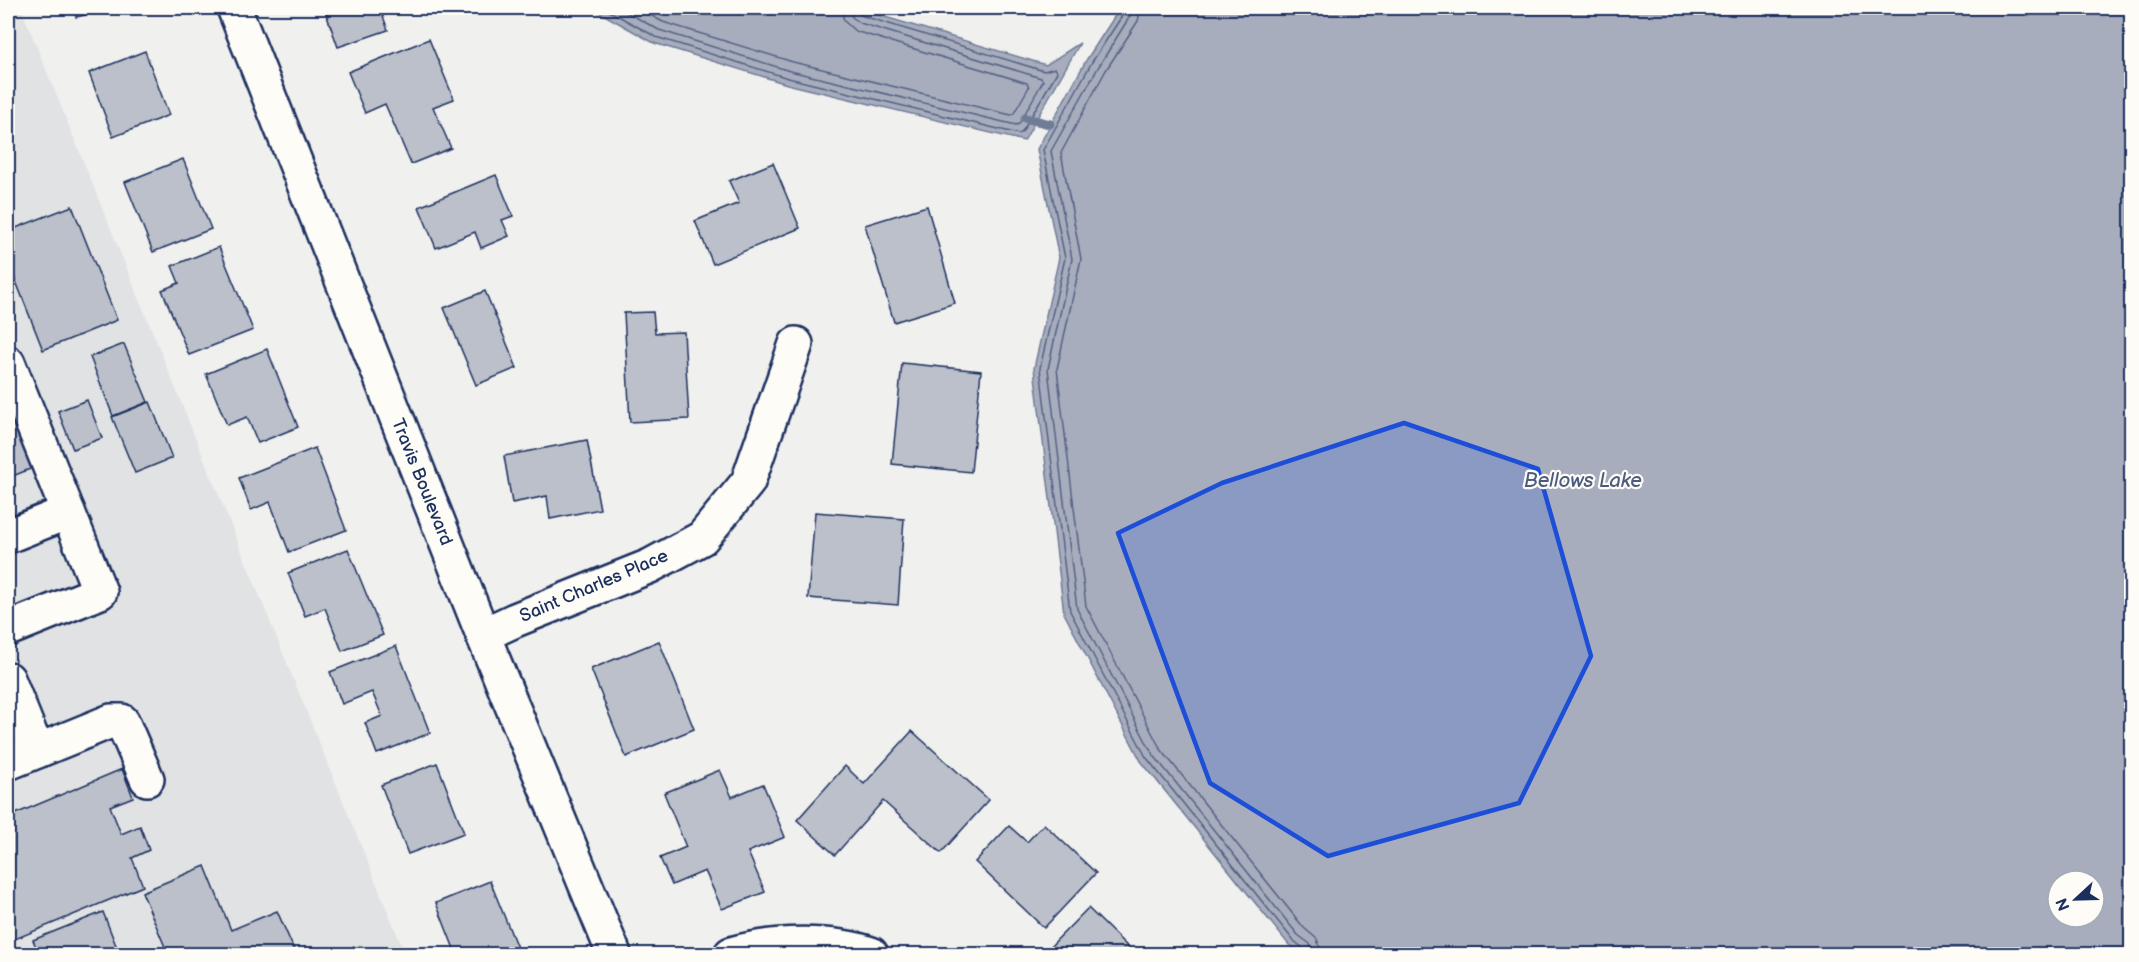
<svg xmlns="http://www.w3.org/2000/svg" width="2139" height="962" font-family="'Balsamiq Sans',sans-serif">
	<rect width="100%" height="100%" fill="#f0f0ee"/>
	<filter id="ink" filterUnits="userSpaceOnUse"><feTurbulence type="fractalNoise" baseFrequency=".0167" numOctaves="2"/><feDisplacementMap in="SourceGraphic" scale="12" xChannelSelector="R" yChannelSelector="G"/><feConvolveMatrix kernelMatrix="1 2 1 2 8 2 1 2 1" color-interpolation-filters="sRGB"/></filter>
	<g filter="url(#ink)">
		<polygon fill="#e0e2e3" points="8,8 21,8 405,954 8,954"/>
		<g fill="#a7adbd" stroke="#6f7b97" stroke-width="1.5" fill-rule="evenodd">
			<polygon points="592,8 855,8 1046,65 1080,43 1024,141 787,84 654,43"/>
			<path d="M1120 8H2131V954H1303L1289 945 1141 761 1064 613 1034 368 1059 258 1037 149 1087 59ZM2058 881H2094V917H2058Z"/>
		</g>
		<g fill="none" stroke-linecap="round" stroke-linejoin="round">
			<g stroke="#536184" stroke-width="1.5">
				<polyline points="604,8 656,37 788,78 1019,134 1022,132 1057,72 1055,68 1044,71 863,16 858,13 857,8"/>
				<polyline points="619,8 659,30 790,71 1016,125 1019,124 1043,81 1041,78 860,23 852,17 850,8"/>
				<polyline points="637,8 663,22 793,62 1011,115 1014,113 1029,87 1027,83 855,31 844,21 841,8"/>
				<polyline points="1125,8 1124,13 1092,62 1043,150 1065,258 1040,368 1070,611 1146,757 1293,940 1304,949 1306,954"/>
				<polyline points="1132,8 1130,16 1099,66 1051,151 1072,259 1048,369 1077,609 1152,753 1298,935 1310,944 1313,954"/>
				<polyline points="1141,8 1138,21 1106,70 1061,153 1081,259 1057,369 1086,606 1160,748 1304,928 1317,939 1322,954"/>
			</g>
			<polyline stroke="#6f7b97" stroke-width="9" points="1025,118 1050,124"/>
		</g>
		<g fill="#bbc0ca" stroke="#1b2f5e" stroke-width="1.5">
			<polygon points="73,8 115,8 76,17"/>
			<polygon points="324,8 380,8 388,30 338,47"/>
			<polygon points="429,39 454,99 433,107 451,148 411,164 385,104 365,113 348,72"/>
			<polygon points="145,51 169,115 113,137 89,73"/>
			<polygon points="183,159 211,229 153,252 125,182"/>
			<polygon points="773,163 800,228 713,264 695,221 739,203 729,181"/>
			<polygon points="496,175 513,216 502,220 509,236 481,248 475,232 436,248 419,207"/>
			<polygon points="72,206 117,320 43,350 8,261 8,231"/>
			<polygon points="927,206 955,303 894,322 865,225"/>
			<polygon points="219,247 253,330 189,355 162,290 179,283 172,266"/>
			<polygon points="485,291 517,368 476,385 444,308"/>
			<polygon points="653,312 655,333 684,332 689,419 630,422 624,313"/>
			<polygon points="124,344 148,402 113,416 90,357"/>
			<polygon points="267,349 298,427 258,443 247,417 227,425 206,374"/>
			<polygon points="902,363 981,371 971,472 892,464"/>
			<polygon points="8,399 35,467 8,478"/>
			<polygon points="87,400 102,438 73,449 58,411"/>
			<polygon points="150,402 172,458 135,473 112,417"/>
			<polygon points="587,440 600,509 550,519 547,496 512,503 504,456"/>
			<polygon points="315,448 346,530 289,552 270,502 251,510 239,478"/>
			<polygon points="815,512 904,519 898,605 808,598"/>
			<polygon points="348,549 383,635 342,651 325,608 305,616 288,573"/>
			<polygon points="659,641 694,729 626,757 591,669"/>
			<polygon points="396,646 430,733 377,754 365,723 382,716 372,692 342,704 330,672"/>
			<polygon points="912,731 989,800 941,853 883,801 835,855 797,820 845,766 864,784"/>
			<polygon points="437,763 464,833 408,854 381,785"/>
			<polygon points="122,769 133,797 110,806 121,834 140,826 149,850 132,858 143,886 8,942 8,817"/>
			<polygon points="720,770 732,797 763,784 785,837 748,852 765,892 722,909 705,871 672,885 660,858 686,847 664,793"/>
			<polygon points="1044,824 1096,873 1044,928 975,862 1009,826 1027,842"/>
			<polygon points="205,866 231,930 277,911 296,954 168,954 142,892"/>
			<polygon points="490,881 518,950 507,954 456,954 436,903"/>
			<polygon points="1088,908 1135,954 1054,954 1048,949"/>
			<polygon points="103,912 117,948 102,954 39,954 33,940"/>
		</g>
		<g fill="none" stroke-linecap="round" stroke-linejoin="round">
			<g stroke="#1b2f5e" stroke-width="38">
				<g id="minor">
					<polyline points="234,8 483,635 614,954"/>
					<polyline points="8,363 68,512"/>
					<polyline points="8,536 68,512 100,592 8,629"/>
					<polyline points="483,635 515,620 650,566 702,538 748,482 796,344"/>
					<polyline points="8,679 37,751"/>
					<polyline points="8,763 111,721 122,721 147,779"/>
					<path d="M731 954C772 942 831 940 871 954"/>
				</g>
			</g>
			<use href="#minor" stroke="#fdfcf7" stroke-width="33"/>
		</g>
	</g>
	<path fill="#1d4ed8" fill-opacity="0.2" stroke="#1d4ed8" stroke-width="4.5" stroke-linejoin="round" d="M1404 423 1538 469 1591 656 1519 803 1328 856 1210 783 1118 533 1222 483Z"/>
	<g text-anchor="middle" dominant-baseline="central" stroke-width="4.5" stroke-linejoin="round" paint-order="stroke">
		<g font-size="18" fill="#1b2f5e" stroke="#fdfcf7">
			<text transform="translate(422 482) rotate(68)">Travis Boulevard</text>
			<text transform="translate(594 586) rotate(-23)">Saint Charles Place</text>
		</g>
		<g font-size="20" font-style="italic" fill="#4c5b7f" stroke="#fdfcf7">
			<text x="1583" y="481">Bellows Lake</text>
		</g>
	</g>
	<rect width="2139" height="962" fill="none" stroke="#fdfcf7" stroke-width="30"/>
	<rect x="15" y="15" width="2109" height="932" fill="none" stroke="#1b2f5e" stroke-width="2" filter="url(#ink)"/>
	<g transform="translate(2076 899) rotate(248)"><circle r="28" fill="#fdfcf7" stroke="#a3aaba" stroke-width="1.5"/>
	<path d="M0-4.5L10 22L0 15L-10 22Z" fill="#1b2f5e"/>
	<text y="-9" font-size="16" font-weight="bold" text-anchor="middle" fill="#1b2f5e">N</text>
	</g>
</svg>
